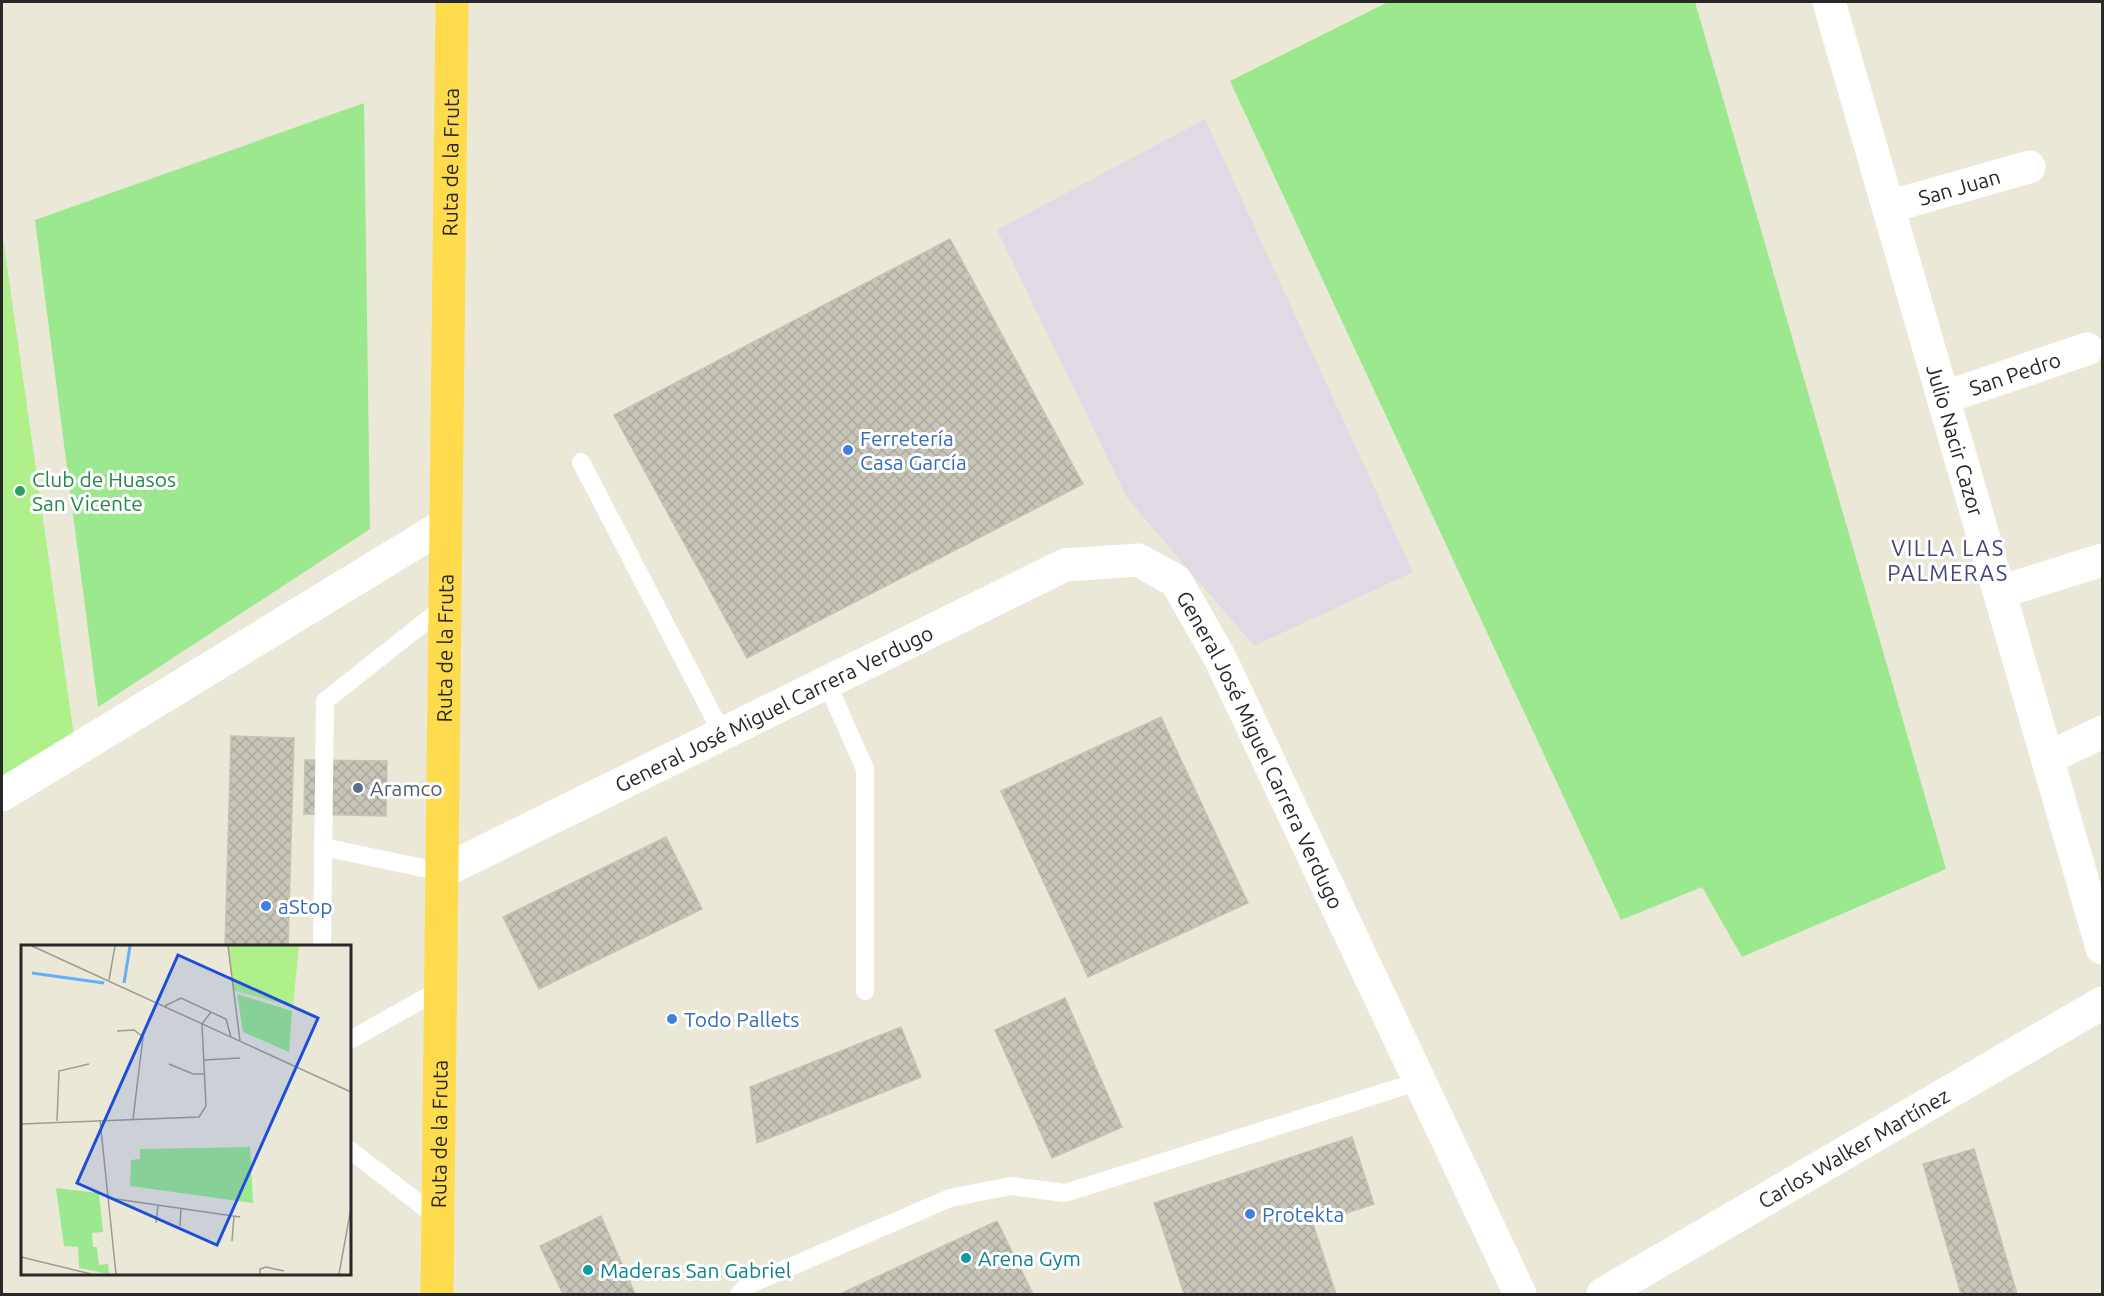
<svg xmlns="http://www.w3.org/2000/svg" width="2104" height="1296" font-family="Ubuntu,sans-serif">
	<defs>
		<pattern id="building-cross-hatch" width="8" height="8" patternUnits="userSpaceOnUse" patternTransform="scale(1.5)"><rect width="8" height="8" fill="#c7c4b8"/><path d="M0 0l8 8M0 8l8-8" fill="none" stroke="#aba89e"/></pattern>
	</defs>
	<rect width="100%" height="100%" fill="#ece8d8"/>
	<polygon fill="#dfdae3" points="1205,119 1413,572 1254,646 1127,498 997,230"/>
	<g fill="#9be88f">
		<polygon points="1388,2 1695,2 1946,869 1742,957 1702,887 1621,920 1230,81"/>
		<polygon points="364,103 370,529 98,707 35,220"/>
	</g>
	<polygon fill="#aff08a" points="2,231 76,750 2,795"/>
	<g fill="url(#building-cross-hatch)" stroke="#c7c4b2" stroke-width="1.5">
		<polygon points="950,239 1083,484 747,658 614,415"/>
		<polygon points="1161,717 1248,903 1088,977 1001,791"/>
		<polygon points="231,736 294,738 288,946 225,946"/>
		<polygon points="305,760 387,761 386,816 304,814"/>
		<polygon points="666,837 702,909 539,989 503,917"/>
		<polygon points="1065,998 1122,1127 1052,1158 995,1030"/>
		<polygon points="901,1027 921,1077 757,1143 750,1087"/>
		<polygon points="1352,1137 1374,1204 1313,1224 1336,1294 1184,1294 1154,1203"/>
		<polygon points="1974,1149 2017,1294 1961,1294 1923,1164"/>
		<polygon points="601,1216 635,1294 563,1294 540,1246"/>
		<polygon points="997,1221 1033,1294 840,1294"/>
	</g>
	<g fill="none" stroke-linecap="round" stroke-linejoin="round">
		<g stroke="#fff" stroke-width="18">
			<polyline points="581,462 722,733"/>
			<polyline points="827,683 865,769 865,991"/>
			<polyline points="323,847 442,872"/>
			<polyline points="322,946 325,701 445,606"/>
			<polyline points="350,1040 441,989"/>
			<polyline points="350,1150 438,1218"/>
			<polyline points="739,1294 748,1285 950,1198 1011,1186 1065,1193 1420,1081"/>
		</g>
		<g stroke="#fff" stroke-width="33">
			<path id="s1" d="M1829 2 2102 948"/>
			<path id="s2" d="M1888 207 2029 167"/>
			<path id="s3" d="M1943 398 2087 349"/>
			<polyline points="2000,592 2102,560"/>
			<polyline points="2048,758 2102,732"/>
			<polyline points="2,795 446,524"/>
			<path id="s4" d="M1603 1294 2102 1003"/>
		</g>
		<path stroke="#fff" stroke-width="33" id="s5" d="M442 872 1065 565 1138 560 1176 581 1220 658 1520 1294"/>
		<path stroke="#fedc4e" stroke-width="33" id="s6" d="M437 1294 452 2"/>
	</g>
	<g fill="#3f7fe0" stroke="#fff" stroke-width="2">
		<circle cx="848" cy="450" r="6"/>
		<circle cx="266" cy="906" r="6"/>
		<circle cx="672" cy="1019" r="6"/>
		<circle cx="1250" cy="1214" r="6"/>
	</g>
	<circle fill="#2e9e5b" stroke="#fff" stroke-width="2" cx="20" cy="491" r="6"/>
	<circle fill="#5c6f8a" stroke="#fff" stroke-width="2" cx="358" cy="788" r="6"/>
	<g fill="#0f9aa8" stroke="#fff" stroke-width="2">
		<circle cx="966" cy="1258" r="6"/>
		<circle cx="588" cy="1270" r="6"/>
	</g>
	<g text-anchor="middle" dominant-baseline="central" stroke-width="6" stroke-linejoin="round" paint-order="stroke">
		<g font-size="21" fill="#282828" stroke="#fff">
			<text stroke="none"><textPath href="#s6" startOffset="1132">Ruta de la Fruta</textPath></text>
			<text stroke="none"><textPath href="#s2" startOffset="74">San Juan</textPath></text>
			<text stroke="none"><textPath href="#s3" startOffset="76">San Pedro</textPath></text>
			<text stroke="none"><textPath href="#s1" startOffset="456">Julio Nacir Cazor</textPath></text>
			<text stroke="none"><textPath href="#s6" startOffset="646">Ruta de la Fruta</textPath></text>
			<text stroke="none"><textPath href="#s5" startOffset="370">General José Miguel Carrera Verdugo</textPath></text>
			<text stroke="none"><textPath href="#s5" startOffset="1000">General José Miguel Carrera Verdugo</textPath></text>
			<text stroke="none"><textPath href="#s6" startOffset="160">Ruta de la Fruta</textPath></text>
			<text stroke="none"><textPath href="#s4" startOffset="290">Carlos Walker Martínez</textPath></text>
		</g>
		<g font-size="21" fill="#366cbe" stroke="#fff" text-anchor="start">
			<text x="860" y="438">Ferretería<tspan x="860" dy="24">Casa García</tspan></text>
			<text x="278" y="906">aStop</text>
			<text x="684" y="1019">Todo Pallets</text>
			<text x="1262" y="1214">Protekta</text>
		</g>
		<g font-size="21" fill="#27864d" stroke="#fff" text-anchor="start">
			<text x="32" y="479">Club de Huasos<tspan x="32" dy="24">San Vicente</tspan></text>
		</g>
		<g font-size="21" fill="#4e5e75" stroke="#fff" text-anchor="start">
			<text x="370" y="788">Aramco</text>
		</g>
		<g font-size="21" fill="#0d838f" stroke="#fff" text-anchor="start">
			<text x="978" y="1258">Arena Gym</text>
			<text x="600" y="1270">Maderas San Gabriel</text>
		</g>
		<g font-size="22" letter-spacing="1.5" fill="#47457c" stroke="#fff">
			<text x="1948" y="547">VILLA LAS<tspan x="1948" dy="25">PALMERAS</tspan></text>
		</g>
	</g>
	<g transform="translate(21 945)">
		<rect width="330" height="330" fill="#ece8d8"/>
		<path d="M216 49 271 66 268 107 222 87ZM229 202 232 258 109 241 110 215 119 214V204ZM35 243 78 248 82 287 71 288 72 302H76L78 320 87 319 88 329 58 323 57 302 43 301Z" fill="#9be88f"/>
		<path d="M207 1H278L272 62 212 45Z" fill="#aff08a"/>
		<path fill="none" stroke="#61b0f8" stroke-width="3" d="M11 28 83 38M103 38 109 1"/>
		<path fill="none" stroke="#9e9b92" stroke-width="1.5" d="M11 1 330 147M207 1 219 96M88 35 94 1M144 61 160 53 205 74 210 92M96 86 113 85 122 92 112 174M183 115 219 113M148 119 172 129H183M79 175 95 329M36 176 38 126 68 119M0 179 178 172 185 161 181 79 190 67M88 253 219 272M135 278 137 260M159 281 160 263M211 296 213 271M0 312 70 329M239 329V324L245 322 263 326M318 329 330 263"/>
		<path fill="#1d4ed8" fill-opacity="0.15" stroke="#1d4ed8" stroke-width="3" d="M157 10 297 73 196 300 56 238Z"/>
		<rect width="330" height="330" fill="none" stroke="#282828" stroke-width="3"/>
	</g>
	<rect width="2104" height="1296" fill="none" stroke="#282828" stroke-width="6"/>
</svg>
